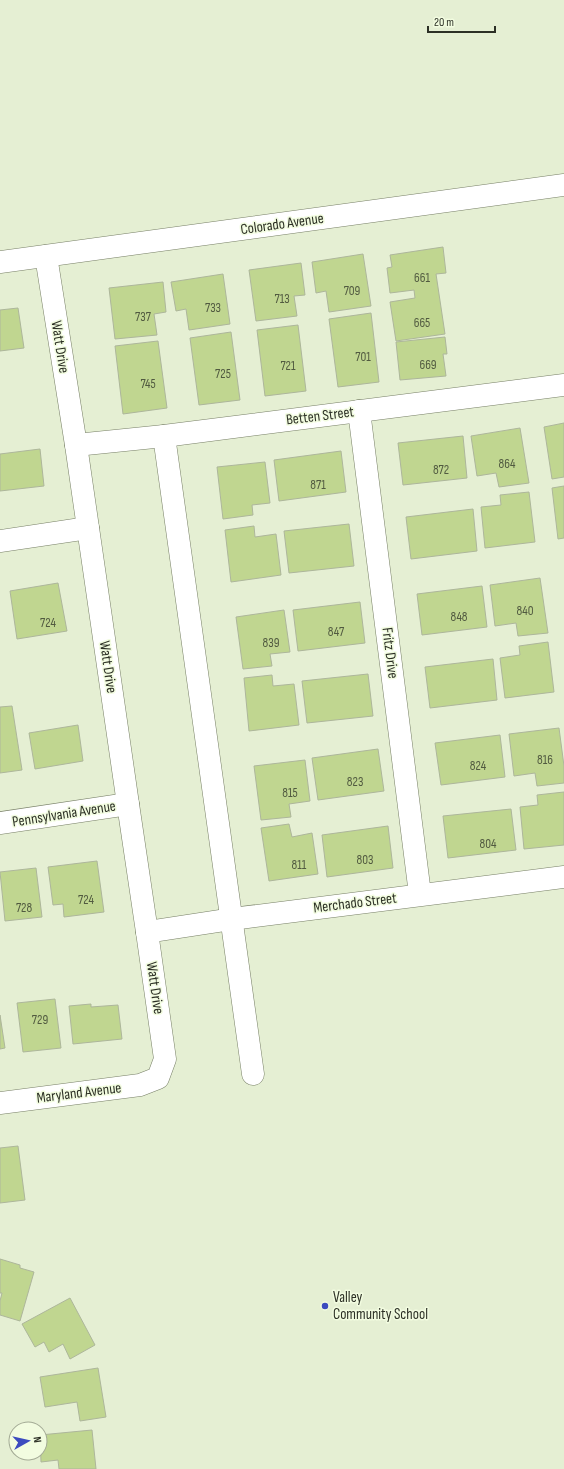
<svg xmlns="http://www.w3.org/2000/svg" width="564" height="1469" font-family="'Sofia Sans Condensed',sans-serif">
	<rect width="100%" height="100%" fill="#e5efd3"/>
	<g fill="#c0d690" stroke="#adb69b">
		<polygon points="443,247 446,273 436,274 445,334 396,341 390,302 415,298 414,290 390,293 387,268 392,267 390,255"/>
		<polygon points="363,254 371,306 329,312 326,291 316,293 312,262"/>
		<polygon points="301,263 305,295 294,296 297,316 256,321 249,270"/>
		<polygon points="223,274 230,324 189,330 186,309 176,311 171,282"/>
		<polygon points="163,282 166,312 154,314 157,335 115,339 109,288"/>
		<polygon points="18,308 24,348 0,351 0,310"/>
		<polygon points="371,313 379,382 338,387 329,319"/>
		<polygon points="298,325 306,391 265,396 257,330"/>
		<polygon points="231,332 240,400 199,405 190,338"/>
		<polygon points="445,337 447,354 443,354 446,376 400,380 396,342"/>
		<polygon points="158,341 167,408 123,414 115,346"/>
		<polygon points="564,423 564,477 552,479 544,427"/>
		<polygon points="520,428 529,483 499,487 496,473 477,476 471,436"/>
		<polygon points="463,436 467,478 403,485 398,443"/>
		<polygon points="40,449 44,486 0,491 0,454"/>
		<polygon points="341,451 346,492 279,501 274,460"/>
		<polygon points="265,462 270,503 252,505 253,515 223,519 217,467"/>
		<polygon points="564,486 564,538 558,539 552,488"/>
		<polygon points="529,492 535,542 485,548 481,507 501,505 500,495"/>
		<polygon points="473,509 477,551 411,559 406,517"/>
		<polygon points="349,524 354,566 289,573 284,531"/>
		<polygon points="254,526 255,537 276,534 281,575 231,582 225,530"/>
		<polygon points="540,578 548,633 518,636 516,623 495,626 490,585"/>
		<polygon points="58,583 67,631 17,639 10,591"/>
		<polygon points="482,586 487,627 422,635 417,594"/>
		<polygon points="360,602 365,643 298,651 293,610"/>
		<polygon points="284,610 290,652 270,654 272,666 243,669 236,617"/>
		<polygon points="548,642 554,692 505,698 500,658 520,655 519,646"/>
		<polygon points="493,659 497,700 430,708 425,667"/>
		<polygon points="368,674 373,716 307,723 302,681"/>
		<polygon points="272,675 273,686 294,684 299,725 249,731 244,678"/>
		<polygon points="12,706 22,770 0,773 0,707"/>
		<polygon points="78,725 83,761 35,769 29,733"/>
		<polygon points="559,728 564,766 564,783 537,786 535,773 514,776 509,734"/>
		<polygon points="500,735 505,777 441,785 435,743"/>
		<polygon points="378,749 384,791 318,800 312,758"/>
		<polygon points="305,760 310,801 289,804 291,817 261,820 254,766"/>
		<polygon points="564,792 564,845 524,849 520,807 538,805 537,795"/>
		<polygon points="511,809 516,850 448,858 443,816"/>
		<polygon points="289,824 292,837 312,833 318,874 269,881 261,828"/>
		<polygon points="388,826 393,868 327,877 322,835"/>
		<polygon points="97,861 104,912 64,917 63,904 53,905 48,867"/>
		<polygon points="36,868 42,917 5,921 0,872"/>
		<polygon points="55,999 61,1048 23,1052 17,1003"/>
		<polygon points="91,1004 91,1007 118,1005 122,1039 73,1044 69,1006"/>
		<polygon points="0,1015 5,1048 0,1049"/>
		<polygon points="18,1146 25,1200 0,1203 0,1148"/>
		<polygon points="0,1259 20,1265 20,1268 34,1272 20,1321 0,1315 0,1301 2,1293 0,1293"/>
		<polygon points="70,1298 95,1345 70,1359 63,1344 49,1352 44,1342 35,1347 22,1324"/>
		<polygon points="98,1368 106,1417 80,1421 77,1402 45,1407 40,1377"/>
		<polygon points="92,1430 96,1469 59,1469 58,1460 41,1462 40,1435"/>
	</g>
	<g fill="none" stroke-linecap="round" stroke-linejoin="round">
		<g stroke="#777f66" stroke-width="23">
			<g id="minor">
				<polyline points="0,262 564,185"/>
				<polyline points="359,411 420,894"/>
				<polyline points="164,436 253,1074"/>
				<polyline points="76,445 164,436 564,385"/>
				<polyline points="0,541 88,528"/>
				<polyline points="0,823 128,804"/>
				<polyline points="147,932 232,919 564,877"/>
				<polyline points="0,1103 140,1085 158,1078 165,1059 147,932 128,804 76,445 46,256"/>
			</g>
		</g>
		<use href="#minor" stroke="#fff" stroke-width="22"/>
	</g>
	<circle fill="#3c4bbf" stroke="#f2fce0" stroke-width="1.5" cx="325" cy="1306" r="4"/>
	<g text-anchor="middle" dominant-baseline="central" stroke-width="3" stroke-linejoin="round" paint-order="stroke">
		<g font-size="13" fill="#515a40">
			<text x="422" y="278">661</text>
			<text x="352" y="291">709</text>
			<text x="282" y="299">713</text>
			<text x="213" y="308">733</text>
			<text x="143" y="317">737</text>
			<text x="422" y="323">665</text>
			<text x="363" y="357">701</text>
			<text x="428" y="365">669</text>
			<text x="288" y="366">721</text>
			<text x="223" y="374">725</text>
			<text x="148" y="384">745</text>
			<text x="507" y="464">864</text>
			<text x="441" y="470">872</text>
			<text x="318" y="485">871</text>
			<text x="525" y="611">840</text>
			<text x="459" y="617">848</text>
			<text x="48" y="623">724</text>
			<text x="336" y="632">847</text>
			<text x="271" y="643">839</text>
			<text x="545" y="760">816</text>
			<text x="478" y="766">824</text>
			<text x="355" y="782">823</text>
			<text x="290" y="793">815</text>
			<text x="488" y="844">804</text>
			<text x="365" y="860">803</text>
			<text x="299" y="865">811</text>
			<text x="86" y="900">724</text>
			<text x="24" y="908">728</text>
			<text x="40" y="1020">729</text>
		</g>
		<g font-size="15" fill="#2c3025" stroke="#f2fce0">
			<text transform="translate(282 224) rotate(-8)">Colorado Avenue</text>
			<text transform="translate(60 347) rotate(81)">Watt Drive</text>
			<text transform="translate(320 416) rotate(-7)">Betten Street</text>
			<text transform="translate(390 653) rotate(83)">Fritz Drive</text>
			<text transform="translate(108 667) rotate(82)">Watt Drive</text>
			<text transform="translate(64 814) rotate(-9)">Pennsylvania Avenue</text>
			<text transform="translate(355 903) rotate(-7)">Merchado Street</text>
			<text transform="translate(155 988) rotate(82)">Watt Drive</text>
			<text transform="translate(79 1093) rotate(-7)">Maryland Avenue</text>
		</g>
		<g font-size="15" fill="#2c3025" stroke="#f2fce0" text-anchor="start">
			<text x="333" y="1297">Valley<tspan x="333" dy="17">Community School</tspan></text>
		</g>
	</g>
	<g transform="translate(28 1441) rotate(82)"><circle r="19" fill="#f2fce0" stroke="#a3aa95"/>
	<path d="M0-3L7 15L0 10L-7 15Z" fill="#3c4bbf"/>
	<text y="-6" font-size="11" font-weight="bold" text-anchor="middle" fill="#2c3025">N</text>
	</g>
	<path d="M428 26v6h67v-6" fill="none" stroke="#2c3025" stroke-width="2"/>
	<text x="434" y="26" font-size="12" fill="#2c3025" stroke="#f2fce0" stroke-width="3" paint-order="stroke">20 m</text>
</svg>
